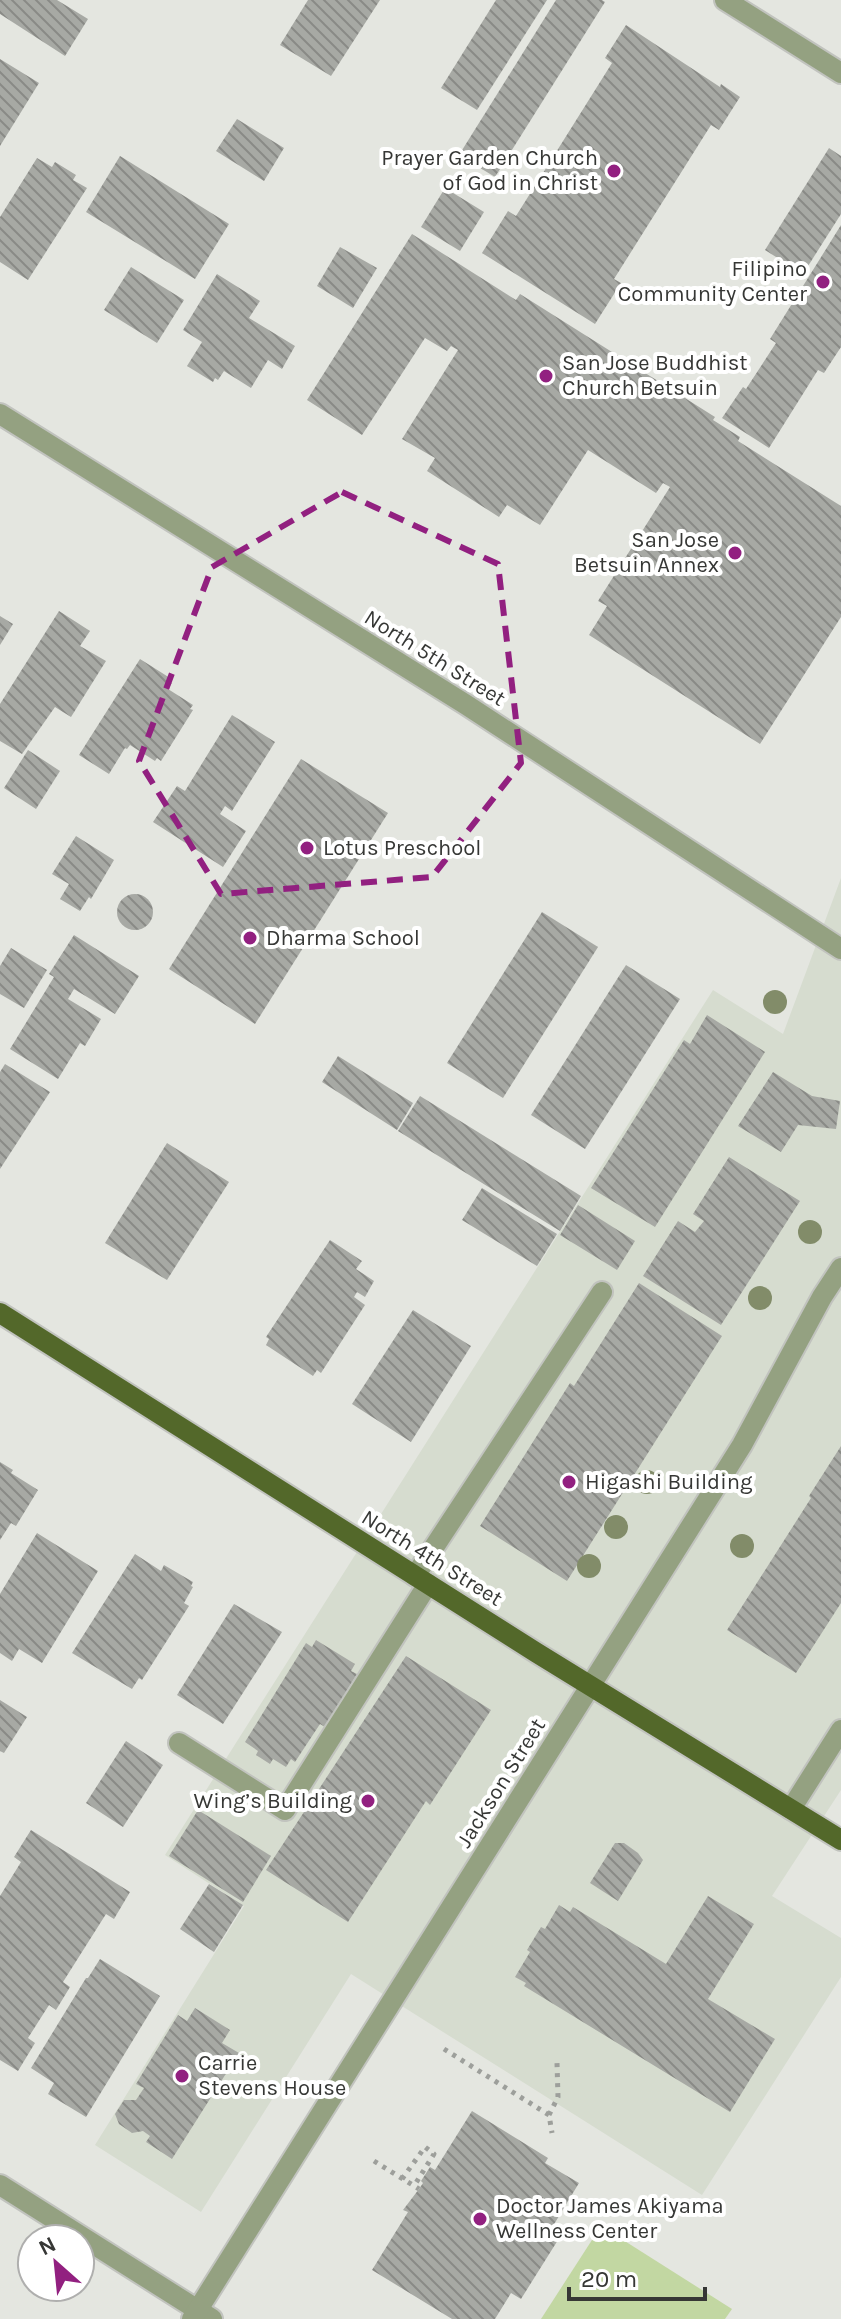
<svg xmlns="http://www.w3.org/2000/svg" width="841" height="2319" font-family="Karla,sans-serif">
	<defs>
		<pattern id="building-back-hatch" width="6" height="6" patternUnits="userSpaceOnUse" patternTransform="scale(2)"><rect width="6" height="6" fill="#a7a9a4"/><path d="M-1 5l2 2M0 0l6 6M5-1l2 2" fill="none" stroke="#898a86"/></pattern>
	</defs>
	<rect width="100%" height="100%" fill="#e4e6e0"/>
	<polygon fill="#d6dccf" points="841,878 841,1790 772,1896 841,1938 841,1977 702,2195 351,1974 201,2212 95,2145 244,1906 165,1855 713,990 783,1034"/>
	<polygon fill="#c2d7a2" points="601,2226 732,2309 725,2319 541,2319"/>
	<g fill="url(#building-back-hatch)">
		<polygon points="0,0 57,0 88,19 65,56 0,14"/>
		<polygon points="308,0 380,0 331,76 280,45"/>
		<polygon points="496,0 547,0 477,110 441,88"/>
		<polygon points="556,0 602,0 605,2 495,177 459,155"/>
		<polygon points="626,25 720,87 721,84 740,97 719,130 711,125 614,279 621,283 595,324 482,253 508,211 516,216 612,63 605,58"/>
		<polygon points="0,59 39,83 0,146"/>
		<polygon points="237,119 284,148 264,181 216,151"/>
		<polygon points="829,148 841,156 841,214 803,274 765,250"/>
		<polygon points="120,156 229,224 195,279 86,212"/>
		<polygon points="37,158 52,167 55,162 76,175 73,180 87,188 28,280 0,262 0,217"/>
		<polygon points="445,188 484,212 460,251 421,227"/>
		<polygon points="841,225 841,347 824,373 818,370 769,448 722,418 743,387 746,389 776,343 770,339"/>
		<polygon points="412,234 516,300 520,294 715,417 713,420 740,437 738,441 841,506 841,617 760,744 589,635 607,606 598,601 670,487 663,483 656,493 588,450 540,525 507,505 499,517 427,471 435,458 402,439 458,350 451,346 447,351 425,338 362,435 307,400"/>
		<polygon points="340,247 377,268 353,308 317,286"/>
		<polygon points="131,267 184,300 157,343 104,310"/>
		<polygon points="217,274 260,301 249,318 295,346 282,369 268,360 251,388 224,371 218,380 215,378 213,382 187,366 202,342 183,330"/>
		<polygon points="59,611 90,631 80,646 106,661 71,717 55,707 22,754 0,741 0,704"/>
		<polygon points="0,616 13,624 0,645"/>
		<polygon points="140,659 170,678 168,681 172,683 168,689 193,705 190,709 193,710 161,761 157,758 155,761 130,745 127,749 125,748 109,774 79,755"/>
		<polygon points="232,715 275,742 232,811 225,806 220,814 246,831 223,867 153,822 177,786 185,791"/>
		<polygon points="28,750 60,771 36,809 4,788"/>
		<polygon points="301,759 388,813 255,1024 169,969"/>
		<polygon points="76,836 114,860 91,899 89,897 80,911 60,899 69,884 52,874"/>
		<circle cx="135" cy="912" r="18"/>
		<polygon points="542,912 598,947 503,1098 447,1063"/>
		<polygon points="74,935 139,976 115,1014 74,989 68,999 101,1019 85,1046 80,1043 58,1079 10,1049 54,977 49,974"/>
		<polygon points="11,948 47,970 24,1008 0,994 0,966"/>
		<polygon points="626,965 680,999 585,1149 531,1115"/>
		<polygon points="707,1015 765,1052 655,1227 591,1188 684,1040 690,1044"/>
		<polygon points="338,1056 413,1103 397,1130 322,1082"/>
		<polygon points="5,1064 50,1092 0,1169 0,1072"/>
		<polygon points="773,1072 812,1096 840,1101 836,1129 798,1125 781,1152 738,1126"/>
		<polygon points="420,1096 581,1196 560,1231 398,1131"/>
		<polygon points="167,1143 229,1182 167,1280 105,1243"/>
		<polygon points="729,1157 800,1201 721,1325 643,1276 678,1221 695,1232 704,1221 693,1214"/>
		<polygon points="482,1188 557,1234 537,1266 462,1220"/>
		<polygon points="578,1205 635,1241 617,1270 560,1235"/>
		<polygon points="330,1240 362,1261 356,1269 374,1281 365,1297 357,1292 354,1297 365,1305 321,1373 317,1370 313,1376 266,1345 269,1339 266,1337"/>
		<polygon points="639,1283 722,1336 567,1581 480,1526 570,1383 574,1386"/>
		<polygon points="413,1310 471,1346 411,1442 352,1404"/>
		<polygon points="841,1446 841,1603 796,1673 727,1630 811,1498 809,1496"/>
		<polygon points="0,1462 13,1470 11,1473 38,1490 16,1526 11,1523 0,1540"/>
		<polygon points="37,1533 98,1571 42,1663 19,1649 12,1661 0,1653 0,1594"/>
		<polygon points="135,1554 161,1571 164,1565 193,1582 191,1586 193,1587 184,1603 189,1606 142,1680 139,1678 132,1689 72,1653"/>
		<polygon points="234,1604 282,1632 223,1724 177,1695"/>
		<polygon points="316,1640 355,1664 351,1671 357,1674 325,1727 320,1724 295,1762 291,1759 286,1767 273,1759 270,1764 256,1755 258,1751 245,1742 306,1643 312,1647"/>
		<polygon points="406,1656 491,1710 430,1805 426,1801 348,1922 266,1870"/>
		<polygon points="0,1700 27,1717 4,1753 0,1751"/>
		<polygon points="126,1741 163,1765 123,1827 86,1803"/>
		<polygon points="198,1810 271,1856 243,1902 169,1856"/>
		<polygon points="31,1830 130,1892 114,1919 106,1914 63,1982 70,1987 56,2010 49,2005 28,2038 35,2043 18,2071 0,2060 0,1896 21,1862 14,1857"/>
		<polygon points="615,1843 624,1843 638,1853 643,1860 618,1901 590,1883"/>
		<polygon points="209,1884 243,1905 214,1952 180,1929"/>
		<polygon points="708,1896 754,1924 708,1999 775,2039 730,2112 524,1986 526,1983 515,1977 530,1952 527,1950 541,1927 545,1929 559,1905 570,1912 573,1907 666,1964"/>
		<polygon points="100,1959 160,1996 86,2117 48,2094 54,2083 31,2068 86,1978 88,1978"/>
		<polygon points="195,2008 230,2030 222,2043 239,2053 172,2159 146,2142 150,2136 143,2131 132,2133 119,2124 115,2114 124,2100 136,2100 144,2088 136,2084 178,2015 187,2021"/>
		<polygon points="472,2111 548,2158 545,2163 579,2183 553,2226 563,2232 521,2299 511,2293 495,2319 452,2319 372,2270 408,2212 403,2210 419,2189 423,2183 421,2181 430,2167 435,2170"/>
	</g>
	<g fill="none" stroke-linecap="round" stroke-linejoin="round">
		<g stroke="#c1c3be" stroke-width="24">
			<g id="minor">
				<polyline points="725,0 841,73"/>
				<polyline points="0,414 465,704 841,949"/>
				<polyline points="415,1576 602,1292"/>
				<polyline points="179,1743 285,1810 428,1584"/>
				<polyline points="791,1809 841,1730"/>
				<polyline points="0,2185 212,2319"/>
				<polyline points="192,2319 742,1445 822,1297 841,1268"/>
			</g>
		</g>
		<g stroke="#c1c3be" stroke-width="24">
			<polyline id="major" points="0,1313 537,1653 841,1840"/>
		</g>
		<g stroke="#9d9f9b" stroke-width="5" stroke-dasharray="4 6" stroke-linecap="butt">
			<polyline points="444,2049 549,2115 552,2133"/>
			<polyline points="549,2115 558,2097 557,2063 560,2059"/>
			<polyline points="374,2161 419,2189"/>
			<polyline points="402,2179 425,2147 434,2154 414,2186"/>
		</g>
		<use href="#minor" stroke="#94a181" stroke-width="20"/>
		<use href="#major" stroke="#53682a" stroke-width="20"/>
	</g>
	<g fill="#828c69">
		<circle cx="775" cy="1002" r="12"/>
		<circle cx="810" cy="1232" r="12"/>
		<circle cx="760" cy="1298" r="12"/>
		<circle cx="647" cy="1482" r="12"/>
		<circle cx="616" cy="1527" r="12"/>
		<circle cx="742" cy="1546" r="12"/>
		<circle cx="589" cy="1566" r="12"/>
	</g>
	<path fill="none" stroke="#922080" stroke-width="6" stroke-dasharray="16 10" stroke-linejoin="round" d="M342 492 498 564 521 763 432 877 221 894 139 761 212 567Z"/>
	<g fill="#922080" stroke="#fff" stroke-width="3">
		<circle cx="614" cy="171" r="8"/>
		<circle cx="823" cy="282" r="8"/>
		<circle cx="546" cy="376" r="8"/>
		<circle cx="735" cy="553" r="8"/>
		<circle cx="307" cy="848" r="8"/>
		<circle cx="250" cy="938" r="8"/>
		<circle cx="569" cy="1482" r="8"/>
		<circle cx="368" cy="1801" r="8"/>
		<circle cx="182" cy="2076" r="8"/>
		<circle cx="480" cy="2219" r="8"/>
	</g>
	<g text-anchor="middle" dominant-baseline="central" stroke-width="8" stroke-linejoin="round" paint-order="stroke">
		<g font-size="22" fill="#363735" stroke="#fff" text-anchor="start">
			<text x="598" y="158" text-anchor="end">Prayer Garden Church<tspan x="598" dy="25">of God in Christ</tspan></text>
			<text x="807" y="269" text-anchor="end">Filipino<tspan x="807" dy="25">Community Center</tspan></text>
			<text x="562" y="363">San Jose Buddhist<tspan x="562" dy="25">Church Betsuin</tspan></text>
			<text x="719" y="540" text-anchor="end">San Jose<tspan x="719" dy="25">Betsuin Annex</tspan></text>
			<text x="323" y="848">Lotus Preschool</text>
			<text x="266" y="938">Dharma School</text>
			<text x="585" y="1482">Higashi Building</text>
			<text x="352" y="1801" text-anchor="end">Wing’s Building</text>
			<text x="198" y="2063">Carrie<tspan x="198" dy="25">Stevens House</tspan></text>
			<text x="496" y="2206">Doctor James Akiyama<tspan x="496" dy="25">Wellness Center</tspan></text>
		</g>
		<g font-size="22" fill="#363735" stroke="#fff">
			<text transform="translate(435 658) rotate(32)">North 5th Street</text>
			<text transform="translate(432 1558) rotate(32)">North 4th Street</text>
			<text transform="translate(501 1783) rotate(-58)">Jackson Street</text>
		</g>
	</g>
	<g transform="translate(56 2263) rotate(333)"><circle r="38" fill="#ffffff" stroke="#afafae" stroke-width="2"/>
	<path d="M0-6L14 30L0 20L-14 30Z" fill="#922080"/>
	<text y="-12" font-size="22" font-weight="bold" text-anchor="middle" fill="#363735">N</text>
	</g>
	<path d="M569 2287v12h136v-12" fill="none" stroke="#363735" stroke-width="4"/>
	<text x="581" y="2287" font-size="24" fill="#363735" stroke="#ffffff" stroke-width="6" paint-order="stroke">20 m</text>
</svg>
